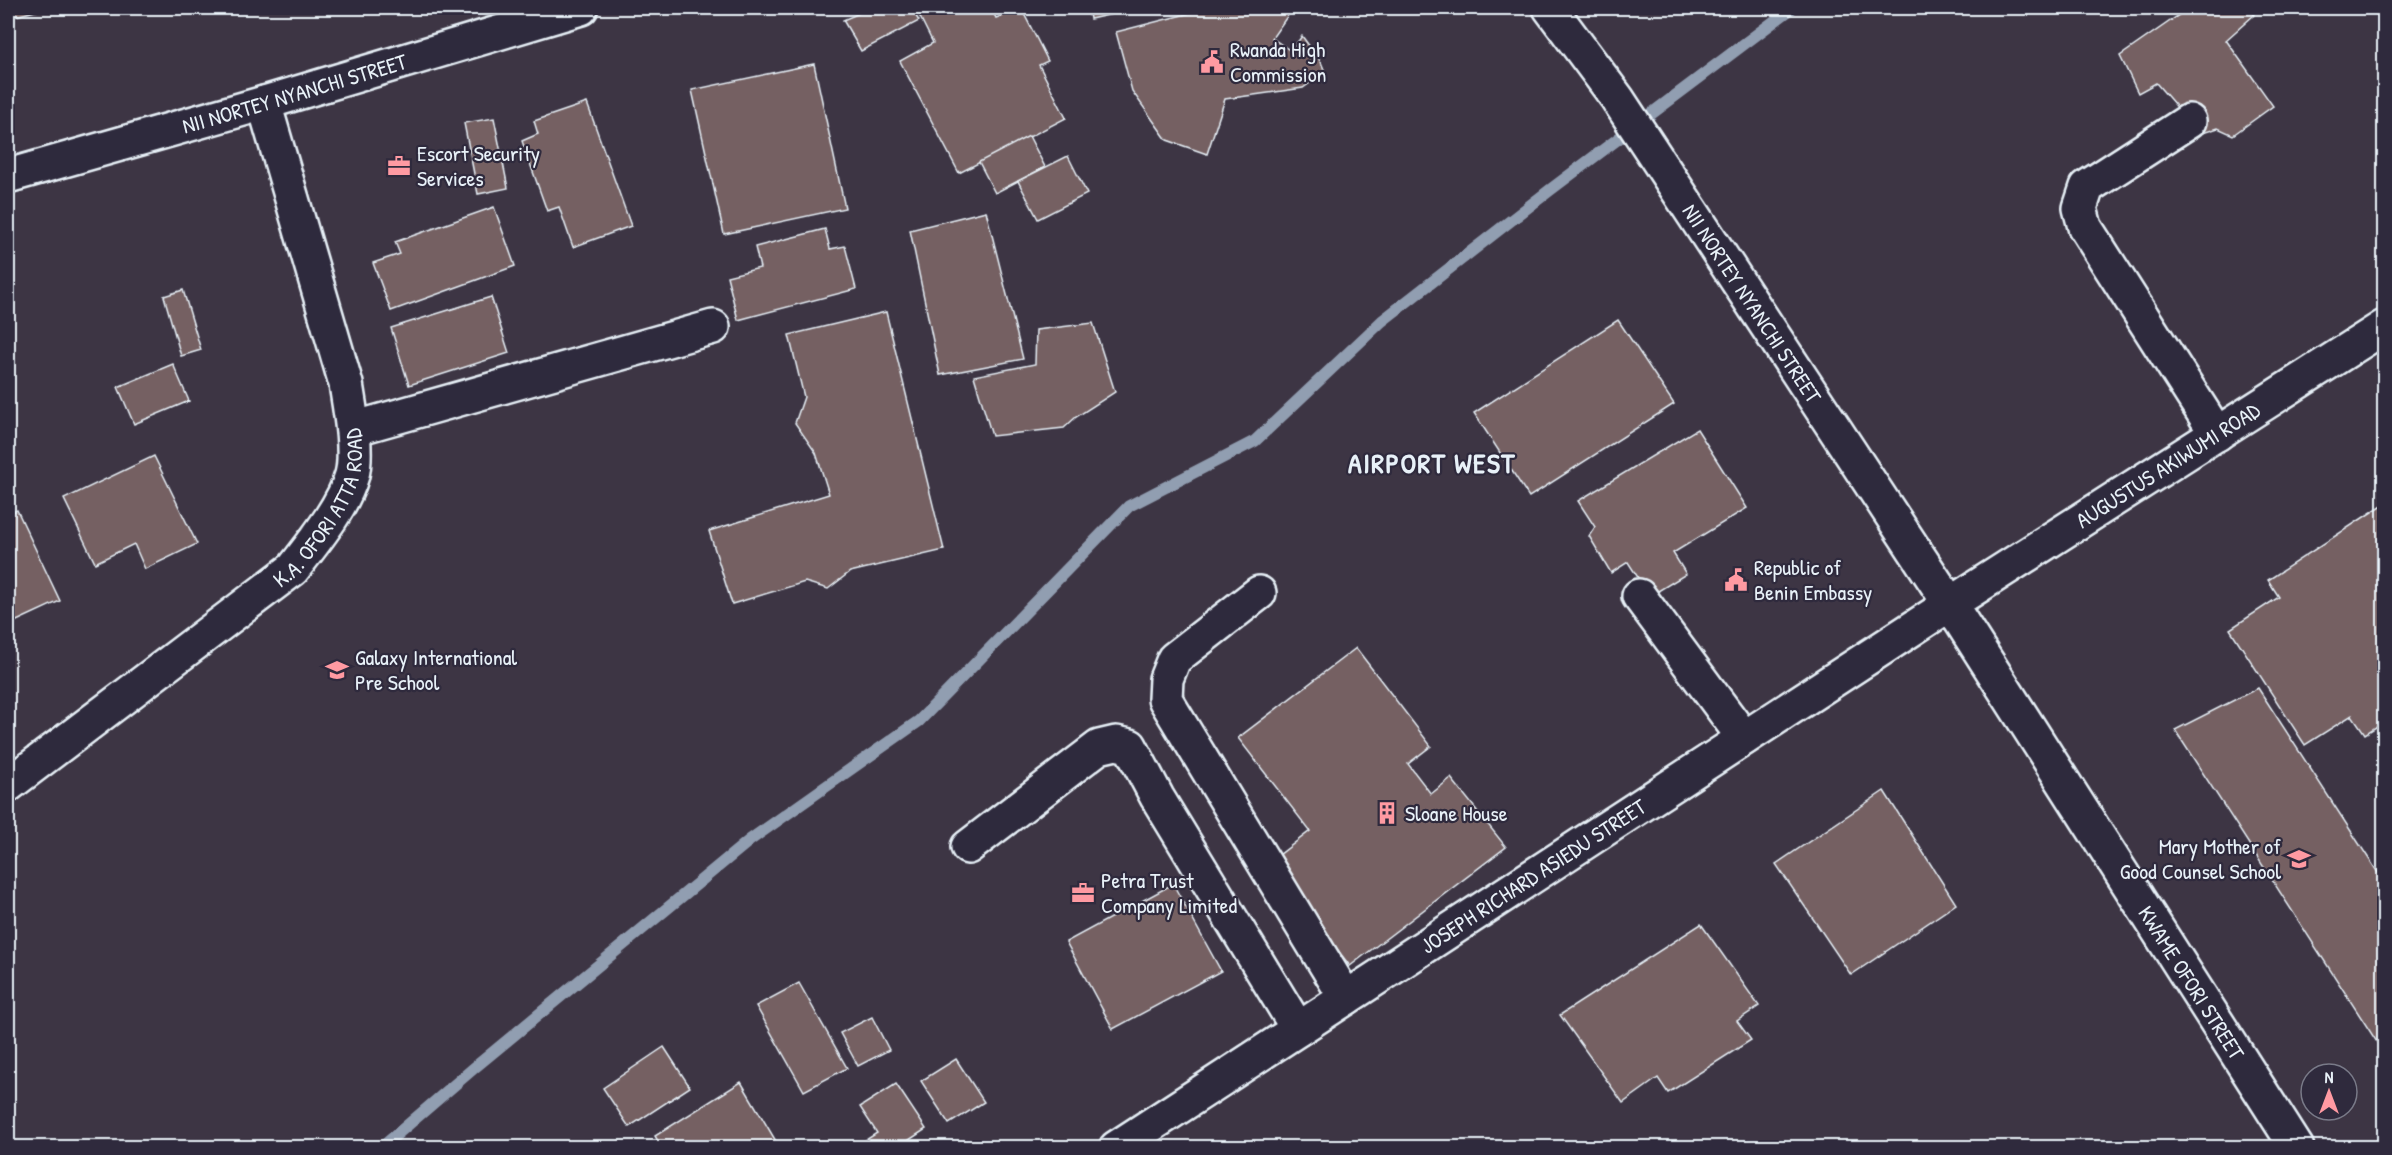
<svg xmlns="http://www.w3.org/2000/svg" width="2392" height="1155" font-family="'Patrick Hand',sans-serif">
	<rect width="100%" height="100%" fill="#3d3544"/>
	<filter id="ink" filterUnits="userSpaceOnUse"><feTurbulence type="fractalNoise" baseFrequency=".0167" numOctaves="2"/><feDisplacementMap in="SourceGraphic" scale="12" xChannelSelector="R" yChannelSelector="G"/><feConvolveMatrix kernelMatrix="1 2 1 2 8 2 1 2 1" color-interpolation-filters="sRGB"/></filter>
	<g filter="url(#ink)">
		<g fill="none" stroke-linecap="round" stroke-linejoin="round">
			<polyline stroke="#919eb1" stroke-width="12" points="381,1148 474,1068 750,840 919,721 1129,506 1255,441 1382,321 1550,190 1792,8"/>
		</g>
		<g fill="#756062" stroke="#e8f1f8" stroke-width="1.5">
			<polygon points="8,8 47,8 8,18"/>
			<polygon points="871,8 911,8 919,21 861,51 843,20"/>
			<polygon points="930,8 991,8 996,18 1021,8 1048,61 1039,65 1066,118 959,173 900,61 933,43 918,13"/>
			<polygon points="1088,8 1140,8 1090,19"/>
			<polygon points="1210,8 1293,8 1272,38 1291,51 1302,36 1321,62 1325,72 1303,88 1225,99 1207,154 1167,140 1132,91 1116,32"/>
			<polygon points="2189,8 2251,8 2254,15 2226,40 2273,106 2233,135 2218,128 2200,134 2156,83 2138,93 2120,56"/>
			<polygon points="814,64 845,208 724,234 692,90"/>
			<polygon points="587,103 631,226 573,247 559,207 547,211 522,141 538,134 534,121"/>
			<polygon points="494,118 508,188 478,194 464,123"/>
			<polygon points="1029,136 1045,167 995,193 979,162"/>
			<polygon points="1068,156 1087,194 1038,219 1018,181"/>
			<polygon points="494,207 515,266 391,311 373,263 400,254 395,242"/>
			<polygon points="986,211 1023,359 940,375 910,230"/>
			<polygon points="825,229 830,249 845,246 856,289 738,320 727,276 760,268 755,247"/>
			<polygon points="183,290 201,350 181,356 164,296"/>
			<polygon points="491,297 509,353 409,385 391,328"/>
			<polygon points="886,312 944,550 850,572 828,589 805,582 732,604 709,531 829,494 816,453 795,423 804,397 789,335"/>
			<polygon points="1618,320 1674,404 1529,497 1474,413"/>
			<polygon points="1093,323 1115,392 1076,417 1064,428 992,436 974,376 1035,364 1036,330"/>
			<polygon points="173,364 189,401 134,424 118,387"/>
			<polygon points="1697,429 1747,508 1673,553 1686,574 1650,596 1628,562 1611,573 1589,536 1595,527 1578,501"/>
			<polygon points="154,456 197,544 145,569 134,544 95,563 64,499"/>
			<polygon points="2384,504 2384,722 2365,734 2352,715 2305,745 2230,629 2279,597 2268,580"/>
			<polygon points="17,510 60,601 8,625 8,514"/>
			<polygon points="1356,648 1431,746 1408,764 1431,794 1451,778 1506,847 1350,966 1270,862 1310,831 1238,738"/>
			<polygon points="2258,688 2384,882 2384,1053 2175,730"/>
			<polygon points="1884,791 1956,904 1851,975 1776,864"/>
			<polygon points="1173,884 1221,971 1113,1029 1066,942"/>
			<polygon points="1701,924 1759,1006 1737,1021 1751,1040 1668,1093 1658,1078 1623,1103 1560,1015"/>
			<polygon points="799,983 847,1068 804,1091 756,1006"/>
			<polygon points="872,1017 889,1050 858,1066 840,1033"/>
			<polygon points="664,1047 690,1087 629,1127 603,1088"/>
			<polygon points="956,1059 984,1102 949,1124 921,1081"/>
			<polygon points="741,1082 780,1148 662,1148 655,1136"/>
			<polygon points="896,1084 926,1129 897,1148 863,1148 861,1143 877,1133 860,1107"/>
		</g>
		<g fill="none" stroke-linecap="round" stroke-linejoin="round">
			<g stroke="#e8f1f8" stroke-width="38">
				<g id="minor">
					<path id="s1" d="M1550 8 1617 98 1950 604 2297 1148"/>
					<polyline points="2189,121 2087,187 2080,208 2085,227 2217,434"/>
					<path id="s2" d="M8 176 264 103 581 8"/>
					<polyline points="353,429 713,327"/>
					<polyline points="1259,593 1174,659 1166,679 1165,699 1346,998"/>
					<polyline points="1639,596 1744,738"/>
					<path id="s3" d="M8 785 293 569C313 543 343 507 352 475 358 451 350 409 346 384L264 103"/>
					<polyline points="968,847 1099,747 1116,743 1130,746 1157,797 1298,1029"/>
					<path id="s4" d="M1116 1148 1950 604 2384 327"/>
				</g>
			</g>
			<use href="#minor" stroke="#2f2a3d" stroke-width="33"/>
		</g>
	</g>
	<defs>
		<g id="civic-bare" transform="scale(1.8)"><path d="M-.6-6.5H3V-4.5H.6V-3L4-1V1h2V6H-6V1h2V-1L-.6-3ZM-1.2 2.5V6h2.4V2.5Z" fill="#ff9aa2" stroke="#2f2a3d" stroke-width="2.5" paint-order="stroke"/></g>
		<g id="office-bare" transform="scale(1.8)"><path d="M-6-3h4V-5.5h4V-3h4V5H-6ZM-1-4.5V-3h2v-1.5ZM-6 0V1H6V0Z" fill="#ff9aa2" stroke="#2f2a3d" stroke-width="2.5" paint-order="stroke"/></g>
		<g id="school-bare" transform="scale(1.8)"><path d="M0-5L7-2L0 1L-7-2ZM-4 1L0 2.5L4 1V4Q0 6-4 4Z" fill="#ff9aa2" stroke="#2f2a3d" stroke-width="2.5" paint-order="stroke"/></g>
		<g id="building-bare" transform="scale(1.8)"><path d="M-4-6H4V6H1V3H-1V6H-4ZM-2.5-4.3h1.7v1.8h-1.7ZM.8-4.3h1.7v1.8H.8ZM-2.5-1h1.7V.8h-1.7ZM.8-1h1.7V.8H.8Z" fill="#ff9aa2" stroke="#2f2a3d" stroke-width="2.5" paint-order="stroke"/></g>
	</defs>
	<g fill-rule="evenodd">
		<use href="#civic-bare" x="1212" y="62"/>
		<use href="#office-bare" x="399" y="166"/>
		<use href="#civic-bare" x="1736" y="580"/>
		<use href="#school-bare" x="337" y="670"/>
		<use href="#building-bare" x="1387" y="813"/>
		<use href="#school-bare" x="2299" y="859"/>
		<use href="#office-bare" x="1083" y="893"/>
	</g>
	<g text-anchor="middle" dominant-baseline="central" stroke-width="4.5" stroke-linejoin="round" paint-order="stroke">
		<g font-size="22" fill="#e8f1f8" stroke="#2f2a3d" text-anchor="start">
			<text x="1230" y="49">Rwanda High<tspan x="1230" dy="25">Commission</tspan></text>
			<text x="417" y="153">Escort Security<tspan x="417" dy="25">Services</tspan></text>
			<text x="1754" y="567">Republic of<tspan x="1754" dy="25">Benin Embassy</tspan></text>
			<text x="355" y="657">Galaxy International<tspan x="355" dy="25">Pre School</tspan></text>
			<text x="1405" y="813">Sloane House</text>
			<text x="2281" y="846" text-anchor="end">Mary Mother of<tspan x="2281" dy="25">Good Counsel School</tspan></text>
			<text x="1101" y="880">Petra Trust<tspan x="1101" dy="25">Company Limited</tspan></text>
		</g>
		<g font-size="22" fill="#e8f1f8" stroke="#2f2a3d">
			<text stroke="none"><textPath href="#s2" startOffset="298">NII NORTEY NYANCHI STREET</textPath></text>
			<text stroke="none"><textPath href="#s1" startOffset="358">NII NORTEY NYANCHI STREET</textPath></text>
			<text stroke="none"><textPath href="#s4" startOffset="1254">AUGUSTUS AKIWUMI ROAD</textPath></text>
			<text stroke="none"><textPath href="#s3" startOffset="426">K.A. OFORI ATTA ROAD</textPath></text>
			<text stroke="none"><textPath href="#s4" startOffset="498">JOSEPH RICHARD ASIEDU STREET</textPath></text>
			<text stroke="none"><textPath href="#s1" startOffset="1167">KWAME OFORI STREET</textPath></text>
		</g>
		<g font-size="28" font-weight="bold" letter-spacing="1.5" fill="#e8f1f8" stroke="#2f2a3d">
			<text x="1432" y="463">AIRPORT WEST</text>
		</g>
	</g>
	<rect width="2392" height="1155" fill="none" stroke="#2f2a3d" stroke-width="30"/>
	<rect x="15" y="15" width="2362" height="1125" fill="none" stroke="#e8f1f8" stroke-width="2" filter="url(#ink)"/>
	<g transform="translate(2329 1092)"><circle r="28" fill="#2f2a3d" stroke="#797a88" stroke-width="1.5"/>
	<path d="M0-4.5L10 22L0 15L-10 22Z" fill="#ff9aa2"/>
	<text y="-9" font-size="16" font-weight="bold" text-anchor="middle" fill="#e8f1f8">N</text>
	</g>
</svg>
